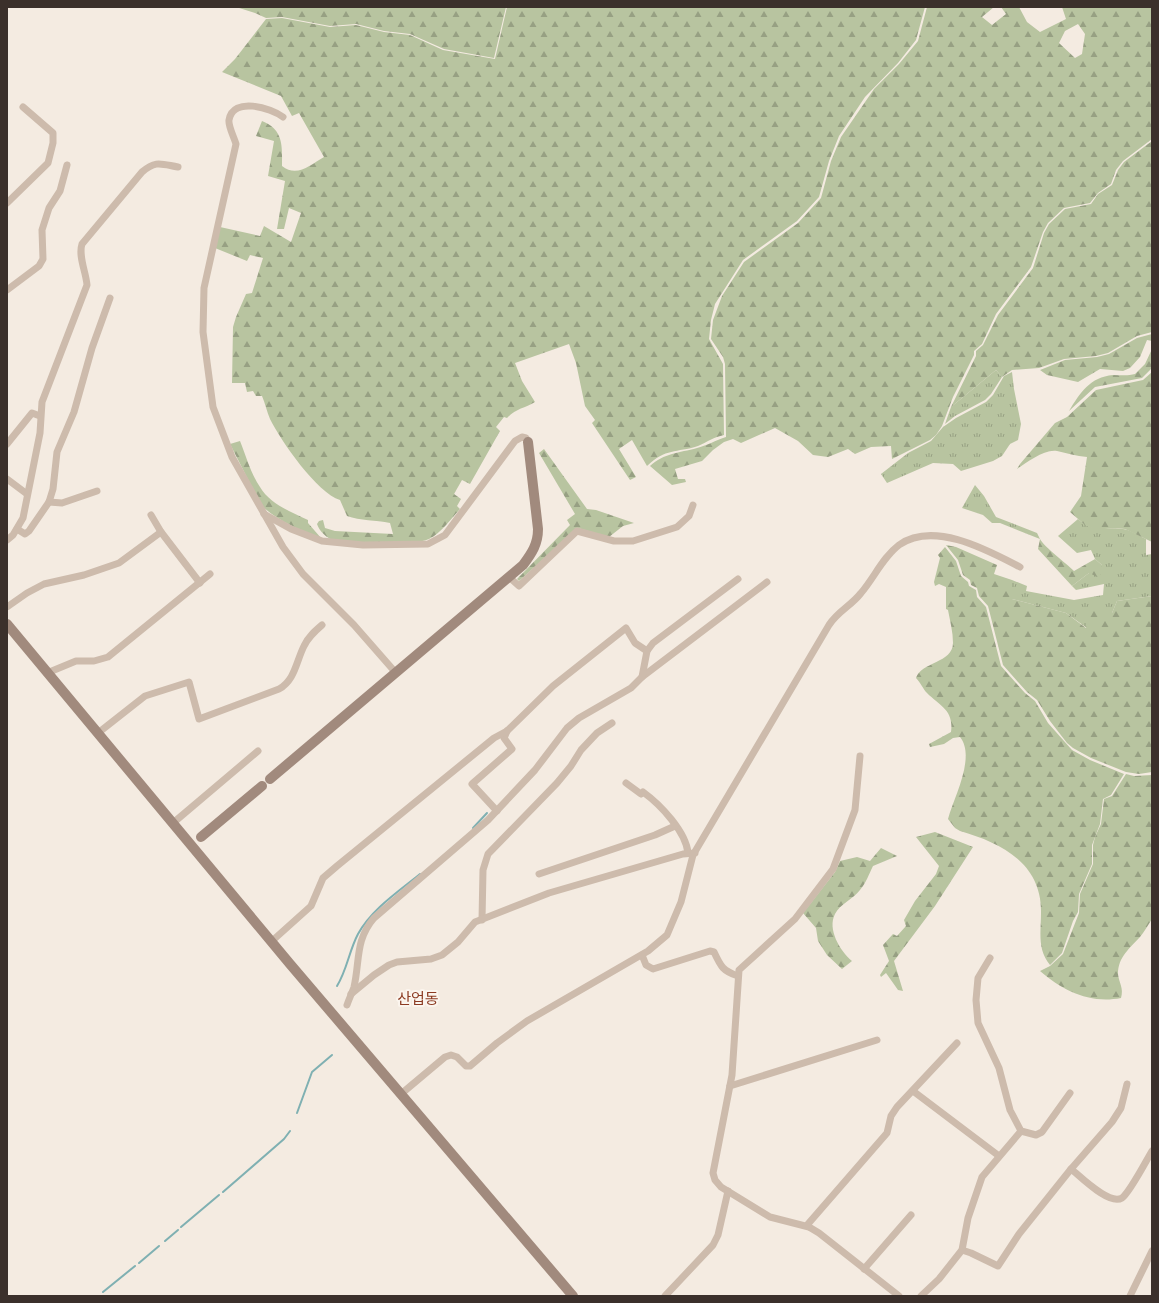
<svg xmlns="http://www.w3.org/2000/svg" width="1159" height="1303" font-family="Barlow,'Noto Sans KR',sans-serif">
	<defs>
		<pattern id="grass-tufts" width="24" height="20" patternUnits="userSpaceOnUse"><rect width="24" height="20" fill="#b8c4a0"/><path d="M3 7l-1-3M5 7V3M7 7l1-3M15 17l-1-3M17 17v-4M19 17l1-3" fill="none" stroke="#97a083"/></pattern>
		<pattern id="forest-firs" width="22" height="20" patternUnits="userSpaceOnUse"><rect width="22" height="20" fill="#b8c4a0"/><path d="M5 1l3.5 6h-7zM16 11l3.5 6h-7z" fill="#97a083"/></pattern>
	</defs>
	<rect width="100%" height="100%" fill="#f4ebe1"/>
	<g fill="url(#grass-tufts)">
		<polygon points="996,370 1002,377 991,394 985,400 955,416 945,424 951,407"/>
		<polygon points="1012,372 1014,389 1021,424 1018,440 1010,444 1002,456 993,461 961,471 953,464 933,463 887,483 881,474 908,453 931,441 943,427 956,418 986,402 993,395 1004,376"/>
		<polygon points="975,485 984,496 996,517 1037,533 1040,539 1000,523 992,523 983,515 962,508"/>
		<path d="M1078 519C1095 534 1104 526 1123 529 1131 530 1139 536 1146 539V555L1152 554V596L1117 601 1112 613 1087 628 1066 613 1012 599V580L1027 586 1026 591 1074 600 1103 595 1104 584 1076 590 1072 586 1089 573 1102 565 1095 559 1091 550 1077 553 1058 536Z"/>
	</g>
	<g fill="url(#forest-firs)" fill-rule="evenodd">
		<polygon points="236,7 506,7 494,58 444,49 410,34 384,31 356,24 330,26 282,17 266,18 255,13"/>
		<path d="M507 7H925L916 40 898 63 865 97 839 136 829 161 819 197 797 221 743 260 715 304 711 320 709 339 723 364 724 435C714 437 707 442 698 446 676 453 666 448 647 466L632 440 619 449 636 477 630 480 592 423 595 420 585 406 576 363 569 344 515 363 522 381 535 402C525 408 515 409 507 418L504 417 496 427 500 431 470 484 462 480 454 494 461 499 457 506 460 509C451 519 441 533 429 539 417 545 347 545 334 541 327 538 319 531 317 524L319 521 323 520 325 528 335 531 393 534 390 523C376 520 360 521 347 516L340 500C317 493 281 441 270 419 267 412 265 403 262 396H256L253 391 247 392 245 383H232L233 327 236 317 246 294 252 293 263 258 250 255 247 261 215 248 220 227 260 236 264 226 291 242 301 213 289 208 284 229H277L285 181 268 176 274 141 256 136 262 121C284 130 282 146 282 166 297 178 310 165 324 157L299 113 292 116 281 96 222 72 235 59 266 19 282 18 330 27 356 25 384 32 410 35 443 50 495 59Z"/>
		<path d="M927 7H994L982 17 992 25 1006 14 1001 7H1019L1027 22 1040 32 1066 19 1062 7H1152V139L1123 161 1116 170 1111 184 1098 193 1090 203 1064 208 1048 223 1043 232 1031 267 996 314 982 344 974 351V355L953 397 942 426 936 435 930 440 892 459 891 446 871 447 855 454 848 449 828 457 813 455 798 441 775 428 741 443 733 439 724 442 713 450 702 461 675 469 678 479H685L686 482 672 485 650 466C664 453 679 453 697 448 706 446 716 440 726 437L725 364 723 357 711 339 713 320 722 296 744 262 798 223 821 198 831 161 841 137 874 89 899 64 918 41ZM1078 24 1085 34 1082 54 1075 58 1059 43 1065 31Z"/>
		<polygon points="1152,141 1152,332 1137,336 1108,353 1096,356 1064,359 1039,368 1012,370 1002,377 996,370 951,407 976,356 976,351 983,345 998,315 1033,268 1044,233 1049,224 1065,209 1091,204 1098,194 1112,185 1118,170 1124,162"/>
		<polygon points="1152,334 1152,341 1147,340 1140,357 1130,368 1123,371 1100,369 1078,382 1047,375 1040,370 1065,360 1097,357 1109,354 1137,338"/>
		<path d="M1152 349V368L1142 378 1095 387 1069 411C1080 393 1090 377 1113 375 1121 375 1128 376 1135 374L1145 364Z"/>
		<path d="M1152 372V542L1125 529 1114 528 1096 530 1085 525 1070 512 1081 496 1087 457C1076 456 1067 453 1057 451 1044 449 1028 462 1017 469L1020 464 1055 423 1067 417 1096 390 1143 380Z"/>
		<path d="M240 441C246 456 251 474 260 487 270 504 291 512 308 520V523L321 538C300 530 277 521 261 505L230 444Z"/>
		<polygon points="544,449 587,509 596,510 634,523 623,526 609,537 578,528 519,581 517,579 570,525 567,520 575,514 539,453"/>
		<path d="M1040 539C1044 547 1066 563 1074 571L1095 559 1102 565 1100 578 1089 573 1072 586 1038 549Z"/>
		<polygon points="946,545 956,547 997,565 994,574 1012,580 1012,599 1066,613 1086,628 1092,607 1112,613 1117,601 1152,596 1152,772 1139,774 1126,772 1091,758 1073,748 1067,743 1050,721 1037,700 1027,692 1003,665 988,606 979,596 977,588 971,585 970,580 963,575 958,560"/>
		<path d="M945 547 956 561 961 576 968 582 969 586 976 590 977 597 986 607 1001 666 1025 693 1035 701 1048 723 1072 750 1090 760 1124 774 1111 795 1103 799 1100 824 1092 845V864L1079 894 1078 912 1073 921 1062 953 1050 965C1037 949 1041 932 1041 913 1042 864 1002 843 960 831L955 828 948 819C954 797 976 757 960 737L953 738 944 744 930 747 929 744 951 732C954 710 940 706 927 693 923 689 921 683 916 678 921 662 953 663 953 643 953 632 950 621 948 610L946 609V587L939 584 935 586 934 582 940 558 938 555Z"/>
		<path d="M1126 774 1134 776 1152 775V919C1148 925 1144 932 1140 937 1130 948 1118 957 1118 974 1119 983 1124 988 1121 998 1090 1004 1063 991 1040 971L1050 966 1063 954 1079 913 1080 894 1093 864V845L1095 837 1101 824 1104 799 1112 796Z"/>
		<polygon points="935,832 973,847 935,906 894,961 903,991 898,990 886,973 881,977 880,975 889,961 883,945 893,934 897,936 906,926 904,920 915,901 936,874 939,866 916,837"/>
		<path d="M881 848 897 856 873 866C869 874 866 883 860 890 853 899 840 904 835 914 827 929 840 951 852 961L842 969 827 955 818 941 816 928 803 913 835 872 840 861 857 857 870 861Z"/>
	</g>
	<g fill="none" stroke-linecap="round" stroke-linejoin="round">
		<g stroke="#7fb0b2" stroke-width="2">
			<polyline points="473,828 487,813"/>
			<path d="M337 986C347 970 349 951 358 934 372 909 398 892 420 874"/>
			<polyline points="297,1113 312,1072 332,1055"/>
			<polyline points="223,1192 284,1139 290,1131"/>
			<polyline points="181,1227 219,1195"/>
			<polyline points="165,1241 178,1230"/>
			<polyline points="139,1263 159,1246"/>
			<polyline points="103,1292 135,1266"/>
		</g>
		<g stroke="#cdbbac" stroke-width="7">
			<path d="M283 117C271 108 233 96 229 120 228 126 234 137 236 144L204 288 203 332 213 407 232 457 283 547 303 574 354 625 396 673"/>
			<polyline points="7,203 48,163 53,143 53,133 23,107"/>
			<polyline points="7,290 39,266 43,259 42,230 49,208 60,191 67,165"/>
			<polyline points="7,444 32,413 40,416"/>
			<polyline points="7,479 27,494"/>
			<polyline points="49,502 62,503 97,491"/>
			<polyline points="264,514 291,529 322,541 363,545 428,544 445,535 515,441 522,437 526,438 528,442"/>
			<polyline points="151,515 161,532 200,583"/>
			<polyline points="17,529 25,534 29,531 49,502 53,489 57,452 74,412 92,348 110,298"/>
			<path d="M7 540 13 535 23 518 40 433 42 402 87 285C86 272 78 256 82 244L142 172C156 160 161 164 178 167"/>
			<polyline points="509,577 519,586 577,531 614,541 633,541 677,527 689,516 693,505"/>
			<polyline points="7,607 27,593 44,584 84,575 119,563 161,532"/>
			<polyline points="47,673 76,661 94,661 108,657 210,574"/>
			<polyline points="642,677 767,582"/>
			<path d="M98 733 145 696 189 682 199 719 279 689C295 680 296 662 304 646 308 637 315 631 322 625"/>
			<polyline points="860,756 855,810 833,869 795,919 739,970 732,1075 713,1173 715,1180 721,1187 770,1217 809,1227 819,1233 899,1296"/>
			<path d="M626 783 641 794 643 792C661 805 686 832 688 853"/>
			<polyline points="497,811 472,784 512,749 504,738 507,731"/>
			<polyline points="173,823 258,751"/>
			<polyline points="539,874 655,835 675,826"/>
			<polyline points="482,920 483,870 488,854 557,783 571,766 581,750 597,733 612,723"/>
			<polyline points="272,941 311,906 323,878 337,866 494,738 507,731 553,686 626,628 635,643 647,651"/>
			<path d="M642 955 646 965 653 969 710 951 714 952C721 967 723 971 738 976"/>
			<polyline points="990,958 978,978 976,1000 978,1023 999,1068 1010,1110 1021,1131 1036,1135 1042,1132 1070,1093"/>
			<polyline points="351,994 374,975 389,965 397,962 431,959 442,955 458,942 475,922 549,893 683,854 695,853"/>
			<path d="M347 1005C349 999 352 993 354 987 360 961 355 940 374 918L488 820 535 770 567 728 579 718 631 688 642 677 647 651 653 643 738 579"/>
			<polyline points="730,1086 877,1040"/>
			<polyline points="913,1091 999,1156"/>
			<path d="M401 1094 445 1057 451 1055 457 1057 466 1066H470L497 1043 527 1021 648 951 667 935 681 902 693 855 829 625C838 611 851 606 861 593 874 578 883 557 899 545 934 520 989 551 1020 567"/>
			<path d="M1071 1169C1080 1176 1109 1206 1122 1198 1130 1192 1146 1161 1152 1151"/>
			<polyline points="809,1227 808,1224 887,1133 891,1116 897,1107 957,1043"/>
			<polyline points="962,1250 971,1253 998,1266 1019,1234 1071,1169 1112,1122 1121,1108 1127,1084"/>
			<polyline points="864,1269 911,1215"/>
			<polyline points="665,1296 713,1245 718,1235 728,1191"/>
			<polyline points="921,1296 939,1279 962,1250 968,1218 982,1177 1021,1131"/>
			<polyline points="1130,1296 1152,1251"/>
		</g>
		<g stroke="#a18a7d" stroke-width="10">
			<polyline points="7,624 290,964 573,1296"/>
			<path d="M270 779 523 565C532 553 538 544 538 529L528 442"/>
			<polyline points="201,837 262,786"/>
		</g>
	</g>
	<g text-anchor="middle" dominant-baseline="central" stroke-width="4" stroke-linejoin="round" paint-order="stroke">
		<g font-size="15" fill="#8c3b22" stroke="#fbf5ee">
			<text x="418" y="998">산업동</text>
		</g>
	</g>
	<rect width="1159" height="1303" fill="none" stroke="#3b302b" stroke-width="16"/>
</svg>
